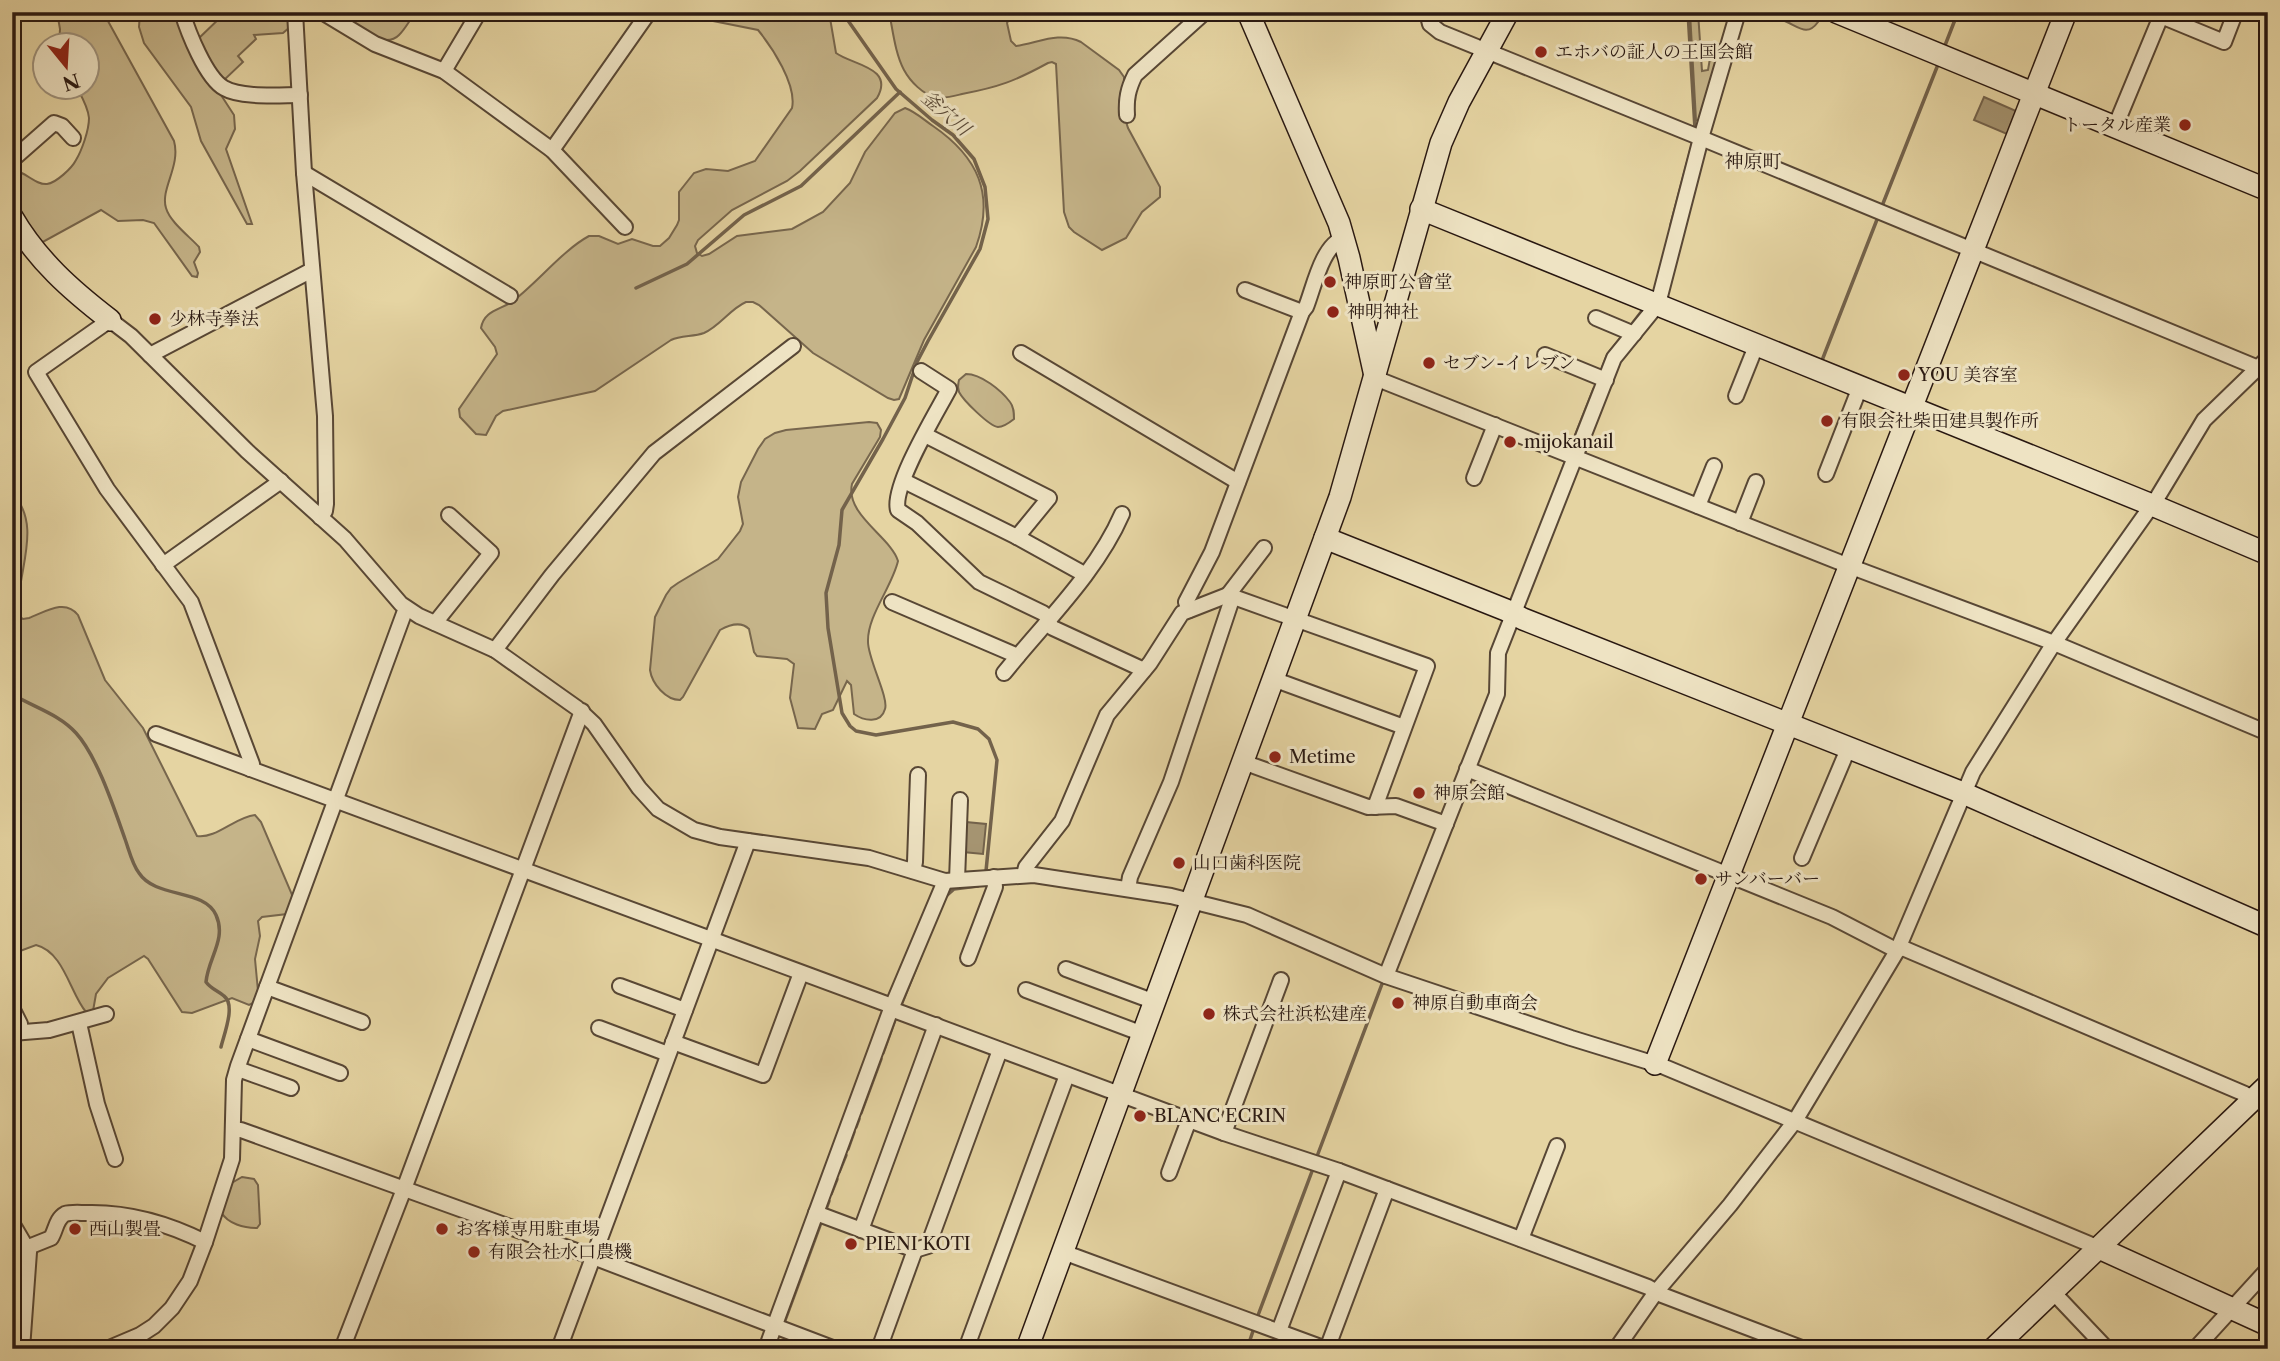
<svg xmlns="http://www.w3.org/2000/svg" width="2280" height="1361" font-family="'Libre Caslon Text','Noto Serif JP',serif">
	<rect width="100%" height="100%" fill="#e5d4a2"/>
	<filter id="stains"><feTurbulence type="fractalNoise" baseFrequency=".00286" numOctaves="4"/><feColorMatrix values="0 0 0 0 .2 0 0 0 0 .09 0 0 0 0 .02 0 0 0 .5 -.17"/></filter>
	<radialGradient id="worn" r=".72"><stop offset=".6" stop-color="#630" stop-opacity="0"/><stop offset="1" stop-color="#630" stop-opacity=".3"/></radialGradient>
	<g fill="#c5b489" stroke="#77664d" stroke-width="2">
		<path d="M57 12H103L174 141C181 166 160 189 166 208 170 222 189 236 199 247L200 252 194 262 198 273 197 277 192 276 154 223 143 220 118 221 101 210 41 243 24 225 12 205V171C25 170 34 185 47 184 56 183 72 168 76 160 82 150 89 130 89 118 88 107 82 97 77 88H88V46L59 45 60 29Z"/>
		<polygon points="140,12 179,12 195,55 234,115 235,129 226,149 252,224 247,224 201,141 191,107 144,43 139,27"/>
		<polygon points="226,12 289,12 290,27 283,33 254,35 256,39 238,56 243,62 222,82 196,41"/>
		<path d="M331 12H416C410 19 406 28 399 35 383 52 347 22 331 12Z"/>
		<path d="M668 12H824L830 18 836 53C852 65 895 67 877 98L800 171 787 181 732 210 698 240 695 246 697 253 702 256 709 254 737 236 792 229 823 212 850 183 865 152 895 113 905 108C916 112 924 120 933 126 978 157 995 194 976 247L924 340 899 399 894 400 888 398 813 353 759 305 753 302H746C730 309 720 326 704 333 693 337 681 335 671 340L595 391 503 411 496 416 486 435 476 434 460 417 459 409 497 354 495 347 481 328C484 310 501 310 513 301 538 282 563 250 589 236H599L618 244 632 239 653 246H660L669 238 677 225 679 220V192L694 173 706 169 728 171 755 161 792 108C797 85 772 47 758 30Z"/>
		<path d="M889 12H1018L1010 17 1007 23 1011 41 1016 46C1038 43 1059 31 1081 42L1119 70 1124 77V115L1128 128 1160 187V197L1142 212 1126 238 1102 250 1074 232 1069 227 1064 212 1056 64 1052 62 1048 63C1015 81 999 87 962 94 954 96 944 99 936 97 923 95 910 81 904 70 895 53 893 31 889 12Z"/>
		<polygon points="1690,12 1698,12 1702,71 1708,70 1712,47 1716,44 1721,44 1700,122 1696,120"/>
		<path d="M1758 12H1814L1818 22C1808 36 1800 28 1787 22 1778 18 1768 15 1758 12Z"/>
		<path d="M966 374C981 374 1001 390 1010 402 1014 407 1014 413 1014 419 1009 423 1004 427 998 427 989 426 963 400 959 392 957 387 958 385 959 380Z"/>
		<path d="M869 422 877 423 881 430 880 437 852 484C845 515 891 537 898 561 892 587 867 616 868 642 868 659 889 698 885 709 881 724 864 721 854 714L851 685 847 681 833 710 822 714 815 729 798 728 790 698 794 664 787 659 757 656 754 652 749 629C741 621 729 625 720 630L683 697 680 700C666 700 652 684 650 670L655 617 666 595 671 588 678 583 718 559 740 531 743 524 738 497 741 482 758 449 765 439 775 433 786 430Z"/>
		<path d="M12 493C45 527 14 576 19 616L23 619 29 618C45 612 65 598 78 615L105 680 143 728 197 836C216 839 235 817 255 815L261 822 293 897 287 914 262 917 258 921 260 936 255 959 258 991 253 1003 249 1005 232 998 192 1013 182 1012 148 959 144 956 108 978 96 994 93 1011 86 1012C70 993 64 952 36 945L12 954Z"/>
		<path d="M242 1177 254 1179 258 1185 260 1224 257 1228C244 1228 228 1224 221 1212L230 1184Z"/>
	</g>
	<g fill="#a59471" stroke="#73624b" stroke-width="2">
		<polygon points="1984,97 2016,111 2007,134 1974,120"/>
		<polygon points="966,822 986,824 983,854 963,852"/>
	</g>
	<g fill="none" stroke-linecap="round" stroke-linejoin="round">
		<g stroke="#73624b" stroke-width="3.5">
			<polyline points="842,12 896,89 932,120 953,135 974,159 985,187 988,219 980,249 928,341 917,362 905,398 883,439 842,510 839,545 826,593 828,628 842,713 850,726 856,731 876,735 953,722 978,729 989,739 997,760 986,871"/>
			<polyline points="1688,12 1695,129"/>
			<polyline points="1944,48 1958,12"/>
			<polyline points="1882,206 1939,62"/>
			<polyline points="1671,225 1693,142"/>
			<polyline points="636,288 687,264 744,215 801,186 900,92"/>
			<polyline points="1629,328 1645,307"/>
			<polyline points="1821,363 1878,217"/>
			<polyline points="1601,372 1608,354 1621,338"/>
			<polyline points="1571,447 1594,389"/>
			<polyline points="1560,478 1566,460"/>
			<path d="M12 694C33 707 59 714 76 733 97 756 114 808 125 839 129 850 132 864 139 873 156 899 204 888 216 915 227 939 208 958 206 982 211 989 217 990 224 996 236 1005 224 1034 221 1047"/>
			<polyline points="945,897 954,889 978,886 981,883"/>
			<polyline points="901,1005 921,955"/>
			<polyline points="883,1053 896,1017"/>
			<polyline points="861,1113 881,1059"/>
			<polyline points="856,1127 859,1119"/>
			<polyline points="848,1149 854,1132"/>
			<polyline points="1316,1159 1382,984"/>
			<polyline points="839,1172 846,1155"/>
			<polyline points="831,1194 837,1179"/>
			<polyline points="825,1212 829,1201"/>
			<polyline points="2261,1267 2268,1259"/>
			<polyline points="1257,1318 1314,1166"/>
			<polyline points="784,1323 822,1220"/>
			<polyline points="1247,1349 1254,1328"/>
		</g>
		<g stroke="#584735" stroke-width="18">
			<g id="street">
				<path d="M182 12C188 32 206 78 224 88 241 98 279 95 300 95"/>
				<polyline points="295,12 304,173 325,416 326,504 325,511 320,517"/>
				<polyline points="322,12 375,44 444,71 552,150 625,227"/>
				<polyline points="1427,12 1430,24 1440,32 1701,138 2268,372"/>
				<polyline points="444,71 479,12"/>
				<path d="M1127 115C1126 99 1128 89 1135 75L1205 12"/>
				<polyline points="2115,127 2161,16 2224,42 2234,16"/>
				<polyline points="552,150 649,12"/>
				<polyline points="12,160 54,123 62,126 73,138"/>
				<polyline points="304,173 510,296"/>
				<polyline points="1245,290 1302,312"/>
				<polyline points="1596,318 1634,334"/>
				<polyline points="1021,353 1238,482"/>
				<polyline points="150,355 312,270"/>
				<polyline points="1545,355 1606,380"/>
				<path d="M921 371 949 389C937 412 891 487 898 510L917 523 979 582 1043 613 1050 619"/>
				<polyline points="1375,378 1849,566 2054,643 2268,733"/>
				<polyline points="1736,396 1756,346"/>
				<polyline points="925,435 1049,498 1017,537"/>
				<polyline points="1826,474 1860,387"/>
				<polyline points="1474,478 1495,425"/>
				<polyline points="904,481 1017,537 1084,574"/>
				<polyline points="1698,506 1714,466"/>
				<polyline points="1740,523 1756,482"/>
				<polyline points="163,565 281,481"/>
				<polyline points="1228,595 1264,548"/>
				<path d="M892 602 1018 656C1055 612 1099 567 1122 514"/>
				<path d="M1189 610 1186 602 1212 552 1302 312 1306 307C1314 287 1322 245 1344 238"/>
				<polyline points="435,623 491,553 449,515"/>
				<polyline points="1046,623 1053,628 1144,670"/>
				<polyline points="495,650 552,575 654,453 793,346"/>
				<polyline points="1004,673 1018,656"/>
				<polyline points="1273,679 1404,727"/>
				<polyline points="156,734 892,1006"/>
				<polyline points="1243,762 1368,807 1396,806 1446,824"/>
				<polyline points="250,769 252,764 191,602 107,489 36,372 110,320 131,336 247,451 345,539 401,604 419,616 495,650 577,708 594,724 639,788 658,809 694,830 720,837 869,858 945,881 1034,875 1171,896 1247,915 1386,976 1571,1038 1662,1066 2099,1248"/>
				<polyline points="1467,769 1832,917 1892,948 1905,949 2245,1094 2252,1101"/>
				<polyline points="1802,858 1848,749"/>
				<polyline points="913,871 915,862 918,775"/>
				<polyline points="1024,875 1026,867 1062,821 1107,715 1150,663 1182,613 1228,595 1427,666 1375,807"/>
				<polyline points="957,880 960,800"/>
				<polyline points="1128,889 1130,877 1171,782 1233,596"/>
				<polyline points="968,958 995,887 994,877"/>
				<polyline points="1066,969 1155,1002"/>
				<polyline points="1386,976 1497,694 1498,653 1614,358 1658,304 1701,138 1738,12"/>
				<polyline points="620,986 685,1010"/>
				<polyline points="267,987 362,1022"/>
				<polyline points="1026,990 1143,1034"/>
				<polyline points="12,1008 20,1024 21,1032"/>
				<polyline points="891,1009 1224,1133 1339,1171 1648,1287 1662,1295 1804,1349"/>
				<polyline points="79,1023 97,1104 115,1159"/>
				<polyline points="599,1028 668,1054"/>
				<polyline points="12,1033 49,1030 106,1014"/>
				<polyline points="248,1039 340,1073"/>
				<polyline points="673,1042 763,1075 801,973"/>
				<polyline points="238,1069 291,1088"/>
				<polyline points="234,1130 241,1130 593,1257 835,1349"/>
				<polyline points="1224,1133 1281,980"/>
				<polyline points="1169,1173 1189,1120"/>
				<polyline points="816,1213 915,1250 928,1246 1000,1050"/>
				<polyline points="12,1223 29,1252 22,1349"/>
				<polyline points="861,1230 936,1025"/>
				<polyline points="1521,1239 1557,1146"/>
				<path d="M26 1248 51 1238C56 1230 56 1219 65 1214 71 1212 80 1213 87 1213 128 1212 169 1224 205 1242"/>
				<polyline points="1063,1252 1326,1349"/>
				<polyline points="2053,1292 2107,1349"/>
				<polyline points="1279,1331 1339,1171"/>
				<polyline points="107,1349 140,1335 154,1326 172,1308 190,1281 205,1242 232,1159 234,1080 238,1066 406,608"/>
				<polyline points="342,1349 404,1189 582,711"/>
				<polyline points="559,1349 748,841"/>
				<polyline points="766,1349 891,1009 945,881"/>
				<polyline points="879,1349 915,1250"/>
				<polyline points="966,1349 1067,1075"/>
				<polyline points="1327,1349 1387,1189"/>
				<polyline points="1616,1349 1656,1292 1730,1205 1795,1121 1897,951 1973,772 2054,643 2157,498 2204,420 2268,358"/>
				<polyline points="2195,1349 2268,1269"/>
			</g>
		</g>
		<g stroke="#291811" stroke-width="24">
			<g id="secondary">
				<polyline points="1248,12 1339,223 1349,258 1375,376"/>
				<polyline points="1836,12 2268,190"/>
				<polyline points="1421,209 2152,505 2268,554"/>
				<path d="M12 217C37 260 71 290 110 320"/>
				<polyline points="1325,538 1506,610 1523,619 1963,793 2268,927"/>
				<polyline points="1655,1064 2066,12"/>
				<polyline points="2099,1248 2268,1325"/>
				<polyline points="1027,1349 1340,497 1441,143 1459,102 1508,12"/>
				<polyline points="1993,1349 2268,1085"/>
			</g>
		</g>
		<use href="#street" stroke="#eee3c3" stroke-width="14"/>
		<use href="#secondary" stroke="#eee3c3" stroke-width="21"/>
	</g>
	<g fill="#8f2418" stroke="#eee3c3" stroke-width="2.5">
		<circle cx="1541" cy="52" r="7"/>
		<circle cx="2185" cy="125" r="7"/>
		<circle cx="1330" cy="282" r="7"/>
		<circle cx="1333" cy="312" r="7"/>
		<circle cx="155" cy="319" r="7"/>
		<circle cx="1429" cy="363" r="7"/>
		<circle cx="1904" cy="375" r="7"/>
		<circle cx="1827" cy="421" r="7"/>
		<circle cx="1510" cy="442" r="7"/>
		<circle cx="1275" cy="757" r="7"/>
		<circle cx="1419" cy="793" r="7"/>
		<circle cx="1179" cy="863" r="7"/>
		<circle cx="1701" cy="879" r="7"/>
		<circle cx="1398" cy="1003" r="7"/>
		<circle cx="1209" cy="1014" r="7"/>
		<circle cx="1140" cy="1116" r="7"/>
		<circle cx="75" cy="1229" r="7"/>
		<circle cx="442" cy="1229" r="7"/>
		<circle cx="851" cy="1244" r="7"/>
		<circle cx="474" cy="1252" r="7"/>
	</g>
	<g text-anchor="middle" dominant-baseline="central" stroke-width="6" stroke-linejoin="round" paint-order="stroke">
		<g font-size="18" fill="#291811" stroke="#eee3c3" text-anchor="start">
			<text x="1555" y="52">エホバの証人の王国会館</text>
			<text x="2171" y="125" text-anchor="end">トータル産業</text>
			<text x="1344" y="282">神原町公會堂</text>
			<text x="1347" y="312">神明神社</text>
			<text x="169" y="319">少林寺拳法</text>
			<text x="1443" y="363">セブン-イレブン</text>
			<text x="1918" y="375">YOU 美容室</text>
			<text x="1841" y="421">有限会社柴田建具製作所</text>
			<text x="1524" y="442">mijokanail</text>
			<text x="1289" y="757">Metime</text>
			<text x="1433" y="793">神原会館</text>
			<text x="1193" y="863">山口歯科医院</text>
			<text x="1715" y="879">サンバーバー</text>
			<text x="1412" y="1003">神原自動車商会</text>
			<text x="1223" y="1014">株式会社浜松建産</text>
			<text x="1154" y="1116">BLANC ECRIN</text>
			<text x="89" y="1229">西山製畳</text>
			<text x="456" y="1229">お客様専用駐車場</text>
			<text x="865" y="1244">PIENI KOTI</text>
			<text x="488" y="1252">有限会社水口農機</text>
		</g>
		<g font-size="19" font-style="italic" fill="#5b4a37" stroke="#eee3c3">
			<text transform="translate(946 113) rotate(41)">釜穴川</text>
		</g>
		<g font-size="19" fill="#291811" stroke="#eee3c3">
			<text x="1753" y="161">神原町</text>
		</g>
	</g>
	<rect width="2280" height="1361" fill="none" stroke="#e5d4a2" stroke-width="42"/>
	<rect x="14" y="14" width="2252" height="1333" fill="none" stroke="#291811" stroke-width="3.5"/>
	<rect x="21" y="21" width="2238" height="1319" fill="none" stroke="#291811" stroke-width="2"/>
	<g transform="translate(66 66) rotate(162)"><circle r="33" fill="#eee3c3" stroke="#9f927c" stroke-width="2"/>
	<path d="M0-5L12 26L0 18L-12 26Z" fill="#8f2418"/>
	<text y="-10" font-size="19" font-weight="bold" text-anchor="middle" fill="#291811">N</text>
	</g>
	<rect width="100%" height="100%" filter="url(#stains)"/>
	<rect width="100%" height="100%" fill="url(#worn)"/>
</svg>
